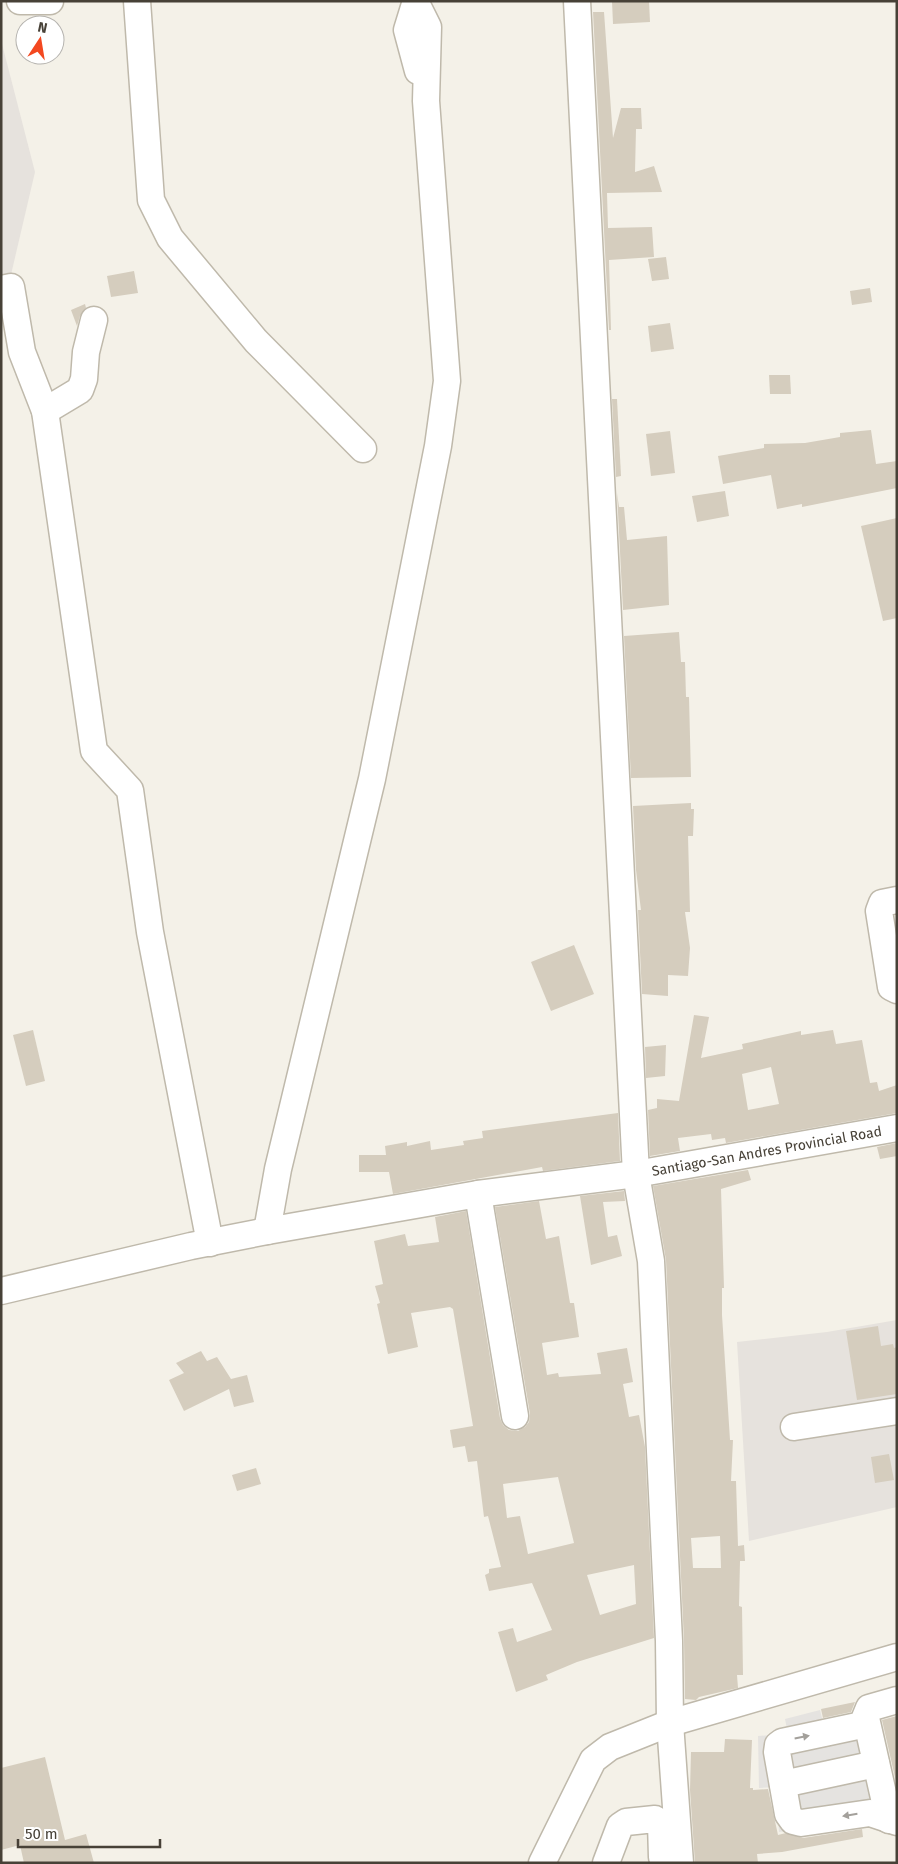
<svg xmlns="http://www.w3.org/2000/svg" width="898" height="1864" font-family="'Fira Sans',sans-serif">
	<rect width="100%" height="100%" fill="#f4f1e8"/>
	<g fill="#e6e2dd">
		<polygon points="1,40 35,172 10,279 1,281"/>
		<polygon points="897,1320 897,1507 749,1541 737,1342 827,1332"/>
	</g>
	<polygon fill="#e5e3e0" points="820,1710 824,1726 864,1718 886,1814 779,1832 776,1787 759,1788 758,1736 788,1734 785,1719"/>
	<g fill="#d5cdbe" fill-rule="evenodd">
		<polygon points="612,1 649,1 650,22 613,24"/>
		<polygon points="593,12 604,12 613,138 621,108 641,108 642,129 636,129 635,172 654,166 662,192 607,193 608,228 652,227 654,257 609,260 611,330 609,330"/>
		<polygon points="666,257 669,279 652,281 648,259"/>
		<polygon points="134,271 138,293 111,297 107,276"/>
		<polygon points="870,288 872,302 852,305 850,291"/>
		<polygon points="85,304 86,308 80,316 77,326 71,310"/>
		<polygon points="670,323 674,349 651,352 648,326"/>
		<polygon points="769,375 790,375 791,394 770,394"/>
		<polygon points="612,399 617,399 621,476 616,477"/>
		<polygon points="871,430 876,464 897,461 897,488 802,507 802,504 777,509 771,475 723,484 718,456 764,448 764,444 805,443 840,437 840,433"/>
		<polygon points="670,431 675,473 651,476 646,434"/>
		<polygon points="725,491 729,516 697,522 692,496"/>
		<polygon points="617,493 619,507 624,507 627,540 667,536 669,605 623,610"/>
		<polygon points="897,518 897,618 883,621 861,526"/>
		<polygon points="679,632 681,662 685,662 686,697 689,697 691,777 631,778 624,636"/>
		<polygon points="691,803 691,809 694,809 693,836 688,836 690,912 685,912 690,948 688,976 668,975 668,996 642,994 638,910 641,910 636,870 633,806"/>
		<polygon points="574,945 594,994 551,1011 531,962"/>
		<path d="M694 1015 709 1017 701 1058 743 1049 742 1044 801 1031V1035L833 1030 836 1044 862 1040 870 1083 877 1082 879 1091 897 1085V1113L726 1143 725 1138 712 1140 711 1134 678 1138 680 1151 650 1156 648 1110 657 1108V1099L679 1101ZM771 1067 779 1104 748 1110 742 1074Z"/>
		<polygon points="33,1030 45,1081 26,1086 13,1035"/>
		<polygon points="666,1045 665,1076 646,1078 645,1047"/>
		<polygon points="618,1113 620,1161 543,1171 542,1167 393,1194 389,1172 359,1172 359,1155 386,1155 385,1146 407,1142 407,1146 430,1141 431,1150 464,1145 463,1141 483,1138 482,1131"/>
		<polygon points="897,1143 897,1156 880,1159 877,1147"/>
		<path d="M748 1170 751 1180 721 1189 724 1288H722V1315L730 1440H733L731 1481H736L738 1546 744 1545 745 1561H740L739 1606 742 1607 743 1675H737L738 1688 699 1697 696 1700 685 1699 684 1640 666 1260 653 1186ZM720 1536 721 1568H693L691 1538Z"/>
		<polygon points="624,1191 625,1201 603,1202 608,1237 617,1235 622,1256 591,1265 580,1196"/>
		<path d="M539 1201 546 1239 559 1236 570 1303H574L579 1337 542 1343 547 1375 558 1373 559 1377 601 1374 597 1353 627 1348 633 1382 623 1384 629 1417 639 1415 645 1447 654 1638 577 1662 546 1675 548 1680 516 1692 498 1632 513 1628 517 1642 552 1630 532 1583 489 1591 485 1575 489 1573V1569L501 1567 488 1516 484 1517 477 1461 468 1462 465 1446 453 1448 450 1430 473 1426 453 1309 450 1307 411 1313 418 1347 388 1354 377 1304 380 1303 375 1286 383 1284 374 1241 405 1234 408 1246 439 1242 435 1217 466 1211 500 1418 503 1425 509 1430 518 1431 525 1427 529 1422 530 1414 495 1207ZM558 1477 574 1543 528 1554 520 1516 507 1518 503 1484ZM634 1565 636 1604 600 1615 587 1575Z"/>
		<polygon points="878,1326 881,1346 893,1344 894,1348 897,1347 897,1394 857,1400 846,1331"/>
		<polygon points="201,1351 207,1361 217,1357 231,1379 247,1375 254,1402 234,1407 229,1389 184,1411 169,1380 184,1373 176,1363"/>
		<polygon points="889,1454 894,1480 875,1483 871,1457"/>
		<polygon points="256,1468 261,1484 237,1491 232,1475"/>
		<polygon points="855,1702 851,1712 823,1718 821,1709"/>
		<polygon points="897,1716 897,1786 882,1720"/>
		<polygon points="725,1739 752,1740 750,1788 753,1788 753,1790 768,1789 778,1835 786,1833 803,1838 862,1829 863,1837 782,1852 757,1854 758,1863 695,1863 690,1790 691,1752 724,1752"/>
		<polygon points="45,1757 65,1840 86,1834 94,1863 24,1863 20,1845 1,1850 1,1768"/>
	</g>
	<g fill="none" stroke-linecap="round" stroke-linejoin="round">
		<g stroke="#bfb9ab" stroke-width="29">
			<g id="minor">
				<polyline points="20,1 50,1"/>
				<polyline points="137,1 151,200 170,238 256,341 363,449"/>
				<polyline points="577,1 636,1174 651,1261 669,1641 670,1723 680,1863"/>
				<polyline points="415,4 407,30 418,71"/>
				<polyline points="1,289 11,287 22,352 45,411 94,751 130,790 150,932 210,1243"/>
				<polyline points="45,411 80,390 84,379 86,352 94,320"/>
				<polyline points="897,900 882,903 879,911 891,987 897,990"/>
				<polyline points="478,1194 515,1416"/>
				<polyline points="267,1231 278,1169 372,779 438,446 447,381 426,101 428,27 415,1"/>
				<path id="s1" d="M1 1291 191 1246 267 1231 478 1194 636 1174 897 1128"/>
				<polyline points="794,1427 897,1411"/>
				<polyline points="897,1700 869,1708 862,1725 782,1742 778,1745 777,1752 788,1814 793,1821 801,1823 870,1813 897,1822"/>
				<polyline points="866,1718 889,1820"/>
				<polyline points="783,1784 876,1764"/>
				<polyline points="542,1863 593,1760 610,1747 670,1723 897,1657"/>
				<polyline points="606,1863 620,1826 626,1822 655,1819 661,1823 662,1857"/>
			</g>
		</g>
		<use href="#minor" stroke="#fff" stroke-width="26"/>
	</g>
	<defs><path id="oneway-solid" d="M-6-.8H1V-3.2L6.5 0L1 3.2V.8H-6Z" transform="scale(1.25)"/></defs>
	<g fill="#a3a09b">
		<use href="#oneway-solid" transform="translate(802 1737) rotate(-11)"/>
		<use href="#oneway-solid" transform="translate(850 1815) rotate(171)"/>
	</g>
	<g text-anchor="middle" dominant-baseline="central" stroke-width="4.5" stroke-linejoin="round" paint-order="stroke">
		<g font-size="14" fill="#474137" stroke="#fff">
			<text stroke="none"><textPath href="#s1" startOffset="779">Santiago-San Andres Provincial Road</textPath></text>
		</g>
	</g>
	<rect width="898" height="1864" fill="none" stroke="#474137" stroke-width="5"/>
	<g transform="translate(40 40) rotate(12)"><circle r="24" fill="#ffffff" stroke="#b5b3af"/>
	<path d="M0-4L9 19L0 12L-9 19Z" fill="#f34820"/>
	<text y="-8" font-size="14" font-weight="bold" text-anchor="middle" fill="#474137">N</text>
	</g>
	<path d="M18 1839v8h142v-8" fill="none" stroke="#474137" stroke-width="2.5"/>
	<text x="25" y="1839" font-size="15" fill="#474137" stroke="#ffffff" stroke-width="4" paint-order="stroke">50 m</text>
</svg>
